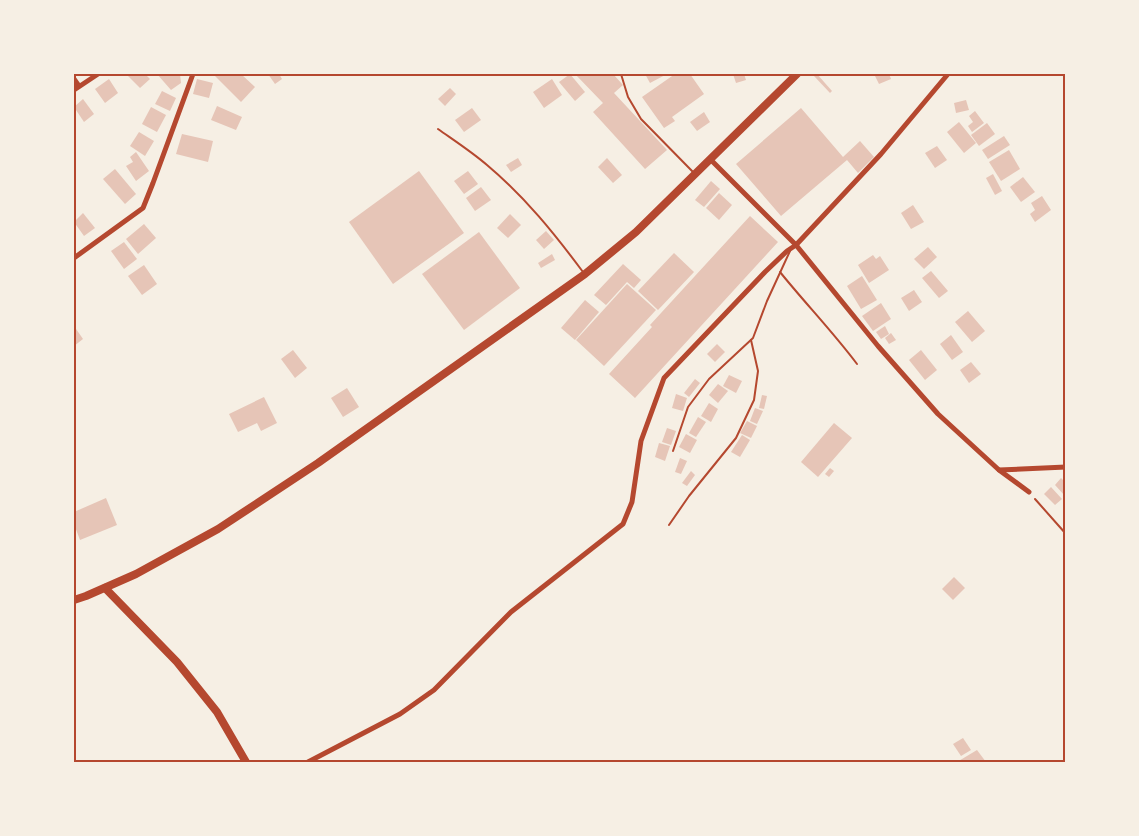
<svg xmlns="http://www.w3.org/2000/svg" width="1139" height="836" font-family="'DejaVu Sans',sans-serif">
	<rect width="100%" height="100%" fill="#f6efe4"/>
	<g fill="#e6c5b7">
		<polygon points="126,74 145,74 150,79 140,88"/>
		<polygon points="157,74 180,74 181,83 171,90"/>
		<polygon points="215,74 241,74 255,87 241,102 214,75"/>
		<polygon points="268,74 279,74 282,79 275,84"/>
		<polygon points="570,74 585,92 575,101 559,82"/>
		<polygon points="575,74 613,74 623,85 614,93 667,150 645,169 593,112 603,103"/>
		<polygon points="645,74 667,74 650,83"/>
		<polygon points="675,74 690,74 704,94 672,117 675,121 664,128 642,97"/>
		<polygon points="733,74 744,74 746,80 736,83"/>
		<polygon points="817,74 832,91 830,93 814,76"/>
		<polygon points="874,74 889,74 891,79 879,84"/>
		<polygon points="109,79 118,93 105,103 95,89"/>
		<polygon points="197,79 213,83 209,98 193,94"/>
		<polygon points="552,79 562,95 544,108 533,92"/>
		<polygon points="450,88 456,94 445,106 438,99"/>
		<polygon points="162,91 176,98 170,111 155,104"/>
		<polygon points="83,99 94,114 84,122 74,107"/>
		<polygon points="966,100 969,110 956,113 954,103"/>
		<polygon points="217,106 242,117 236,130 211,120"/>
		<polygon points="151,107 166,115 157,132 142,124"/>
		<polygon points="472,108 481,120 464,132 455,120"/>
		<polygon points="801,108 843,157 860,141 874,157 858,173 847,160 781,216 736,164"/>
		<polygon points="975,111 984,123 972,132 968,126 973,122 969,116"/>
		<polygon points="704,112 710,122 697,131 690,122"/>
		<polygon points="959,122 976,143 964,153 947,132"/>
		<polygon points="987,123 995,134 979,146 971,135"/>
		<polygon points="139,132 154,141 145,156 130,146"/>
		<polygon points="182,134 213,141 208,162 176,154"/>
		<polygon points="1004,136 1010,145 988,159 982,150"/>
		<polygon points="937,146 947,160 935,168 925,153"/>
		<polygon points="1009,150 1020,169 1001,181 989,162"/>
		<polygon points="136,152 149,171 136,181 126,166 133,162 130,157"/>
		<polygon points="518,158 522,165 511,172 506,165"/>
		<polygon points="607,158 622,175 613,183 598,167"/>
		<polygon points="115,169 136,194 125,204 103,179"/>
		<polygon points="419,171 464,233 393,284 349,222"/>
		<polygon points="468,171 478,184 464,194 454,181"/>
		<polygon points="993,174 1002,191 995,195 986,178"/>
		<polygon points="1023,177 1035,192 1021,202 1010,187"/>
		<polygon points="711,181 720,189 704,207 695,200"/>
		<polygon points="481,187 491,200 475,211 466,198"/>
		<polygon points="719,193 732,205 719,220 706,208"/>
		<polygon points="1042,196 1051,210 1035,222 1030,214 1035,210 1031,203"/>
		<polygon points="913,205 924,222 911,229 901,213"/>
		<polygon points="83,213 95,228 84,236 74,222"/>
		<polygon points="510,214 521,225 508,238 497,228"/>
		<polygon points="750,216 778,242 635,398 609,374 652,327 650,325"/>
		<polygon points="144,224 156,238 138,254 126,239"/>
		<polygon points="546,231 554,240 544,249 536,240"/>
		<polygon points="479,232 520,288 464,330 422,274"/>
		<polygon points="124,242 137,259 124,269 111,251"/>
		<polygon points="928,247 937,257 924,269 914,259"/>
		<polygon points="674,253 694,272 658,310 638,291"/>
		<polygon points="552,254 555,260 541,268 538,263"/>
		<polygon points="873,255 876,259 880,256 889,270 869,283 858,265"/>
		<polygon points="623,264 641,280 634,288 627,282 606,305 594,295"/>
		<polygon points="144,265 157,284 142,295 128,276"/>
		<polygon points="931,271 948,291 939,298 922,278"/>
		<polygon points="862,276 877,300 861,309 847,286"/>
		<polygon points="627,284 656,310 604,366 576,340"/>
		<polygon points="914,290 922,302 909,311 901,298"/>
		<polygon points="585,300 599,312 575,340 561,328"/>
		<polygon points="881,303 891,319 873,331 862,316"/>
		<polygon points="968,311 985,331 972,342 955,322"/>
		<polygon points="74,326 83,339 74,346"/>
		<polygon points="885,326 889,334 881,339 876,332"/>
		<polygon points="891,333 896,340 889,344 885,338"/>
		<polygon points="951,335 963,352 952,360 940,344"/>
		<polygon points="717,344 725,352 715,362 707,354"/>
		<polygon points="293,350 307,368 295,378 281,359"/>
		<polygon points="921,350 937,370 925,380 909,360"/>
		<polygon points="971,362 981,374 969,383 960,370"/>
		<polygon points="729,375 742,381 736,393 723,386"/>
		<polygon points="695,379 700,383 689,397 684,393"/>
		<polygon points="718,384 728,391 718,403 709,395"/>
		<polygon points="347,388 359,407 343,417 331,398"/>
		<polygon points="676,394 687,398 683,411 672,408"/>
		<polygon points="762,395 767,396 764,409 759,408"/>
		<polygon points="264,397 277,423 261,431 257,423 238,432 229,414"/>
		<polygon points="709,403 718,409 711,422 701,416"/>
		<polygon points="755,408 763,411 757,424 750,421"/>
		<polygon points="698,417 706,422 696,437 689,433"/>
		<polygon points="747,421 757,426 751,438 740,433"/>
		<polygon points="834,423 852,438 818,477 801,462"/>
		<polygon points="667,428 676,431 671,445 662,442"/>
		<polygon points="686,434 697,440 690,453 679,447"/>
		<polygon points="742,435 750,440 740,457 731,452"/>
		<polygon points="659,443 670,446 665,461 655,457"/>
		<polygon points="680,458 687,461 681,474 675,472"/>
		<polygon points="830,468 834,471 829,477 825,474"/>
		<polygon points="691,471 695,475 687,486 682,483"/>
		<polygon points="1061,478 1065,482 1065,496 1055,485"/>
		<polygon points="1051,487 1062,499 1055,505 1044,494"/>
		<polygon points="106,498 117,525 80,540 74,524 74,512"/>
		<polygon points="954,577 965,588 953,600 942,589"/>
		<polygon points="963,738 971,750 961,756 953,744"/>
		<polygon points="977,750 986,762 957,762"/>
	</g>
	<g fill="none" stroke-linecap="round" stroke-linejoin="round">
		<polyline stroke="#b5482f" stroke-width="2" points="1035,499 1066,534"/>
		<g stroke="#b5482f" stroke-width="2">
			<polyline points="621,74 628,97 641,119 693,172"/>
			<path d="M438 129C455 141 472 152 487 165 525 197 554 233 583 272"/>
			<path d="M780 272C805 303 833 332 857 364"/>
			<polyline points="673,451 688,407 709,379 753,338 767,301 790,251"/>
			<polyline points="669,525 689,496 736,438 754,400 758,371 751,340"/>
		</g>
		<g stroke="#b5482f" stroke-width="5">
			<polyline points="74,79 79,86"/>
			<polyline points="74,90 98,74"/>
			<polyline points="710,159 796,245 878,346 938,414 999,470 1029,492"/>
			<polyline points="74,258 143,208 153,183 193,74"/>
			<polyline points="999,470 1066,467"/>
			<polyline points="308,762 400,714 434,690 511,612 623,524 632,502 641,441 664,378 765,272 787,251 796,245 881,154 948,74"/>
		</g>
		<g stroke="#b5482f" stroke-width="8">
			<polyline points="105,588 177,662 217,712 246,762"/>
			<polyline points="74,600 86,596 136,574 218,529 318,463 585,274 636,232 797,74"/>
		</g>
	</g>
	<rect width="1139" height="836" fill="none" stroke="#f6efe4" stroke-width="150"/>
	<rect x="75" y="75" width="989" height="686" fill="none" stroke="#b5482f" stroke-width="2"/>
</svg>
